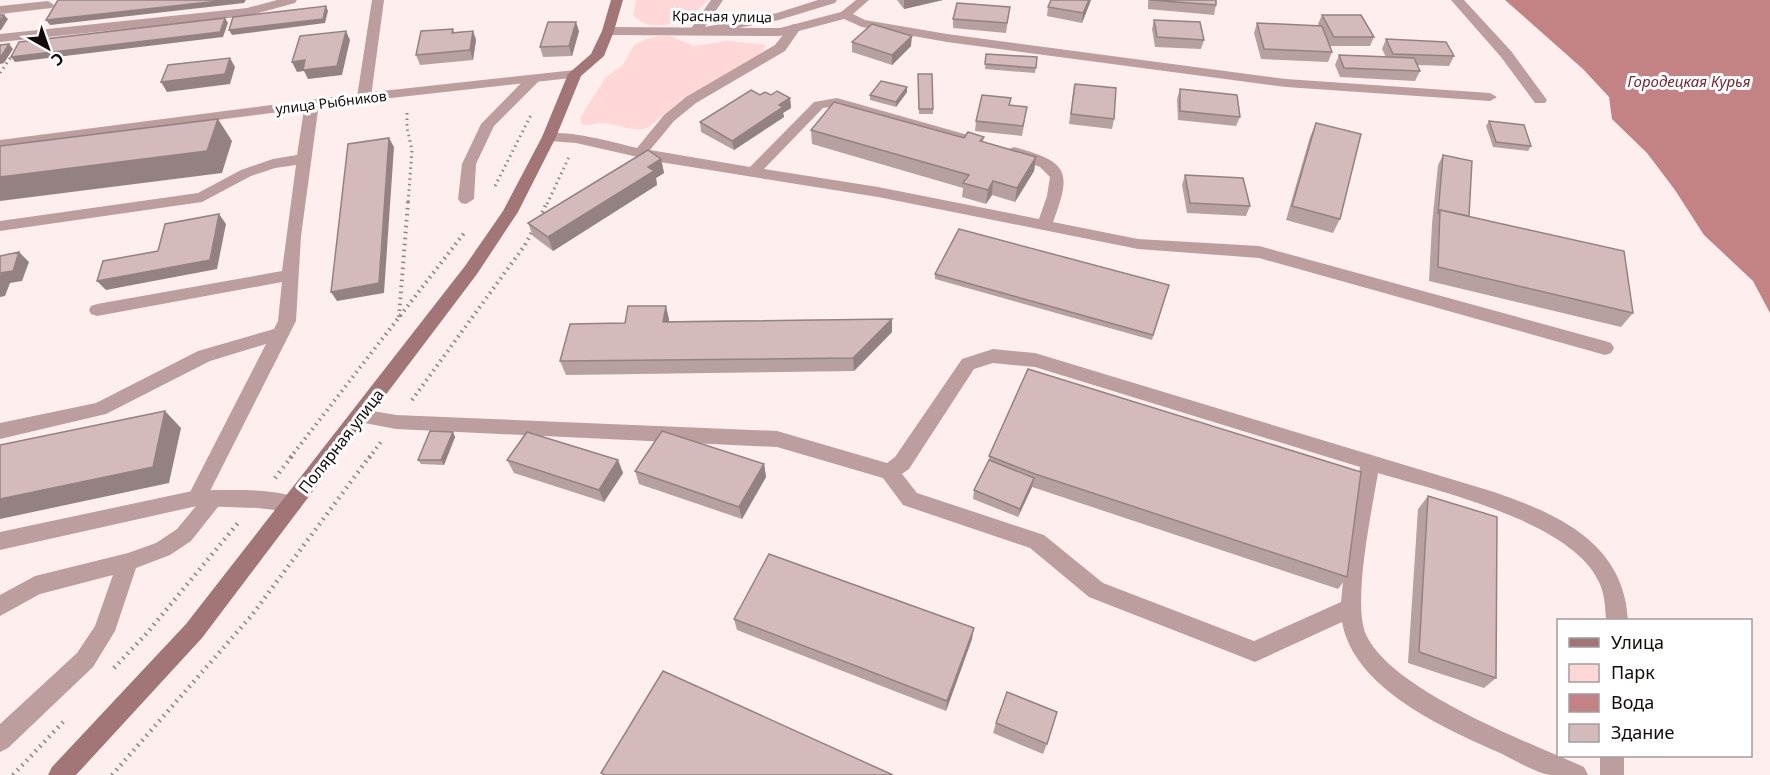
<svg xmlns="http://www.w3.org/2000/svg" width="1770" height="775" font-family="'Noto Sans',sans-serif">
	<rect width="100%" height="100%" fill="#fee"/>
	<g fill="#fed7d6">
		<path d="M636 0H708C691 19 654 38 633 15Z"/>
		<path d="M659 36H670L694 46 728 41 766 45 760 56 683 99 647 128C632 133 617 123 602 123 594 123 589 127 582 124L580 118 606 77 623 65 634 45 646 39Z"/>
	</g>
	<polygon fill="#c38283" points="1505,0 1770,0 1770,313 1753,281 1704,235 1675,190 1647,153 1612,119 1609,97 1583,69"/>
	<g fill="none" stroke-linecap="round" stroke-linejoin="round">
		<g stroke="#8f8282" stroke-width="3" stroke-dasharray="1.5 4" stroke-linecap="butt">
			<polyline points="0,73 11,57"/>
			<polyline points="407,113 407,128 412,150 408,204"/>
			<polyline points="495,186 531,115"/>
			<polyline points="547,204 569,157"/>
		</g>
		<g stroke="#8f8282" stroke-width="4" stroke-dasharray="1.5 4.5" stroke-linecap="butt">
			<polyline points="540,218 547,202"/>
			<polyline points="399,317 408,202"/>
			<polyline points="412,400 525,245 533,230"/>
			<polyline points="290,458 465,232"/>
			<polyline points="369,458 381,442"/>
		</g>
		<g stroke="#8f8282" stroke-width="4.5" stroke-dasharray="1.5 5" stroke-linecap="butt">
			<polyline points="275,478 292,456"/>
			<polyline points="114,668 147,633 238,523"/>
			<polyline points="13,775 64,721"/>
			<polyline points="112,775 252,615 370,456"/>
		</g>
		<g fill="#bd9e9e" fill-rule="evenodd">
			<polygon points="277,0 297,0 295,3 248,16 0,42 0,34 247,8"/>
			<polygon points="372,0 384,0 371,97 364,101 357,97"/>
			<polygon points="711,0 723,0 705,27 777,13 818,0 837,0 835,3 779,20 707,34 702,31 692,33 690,30"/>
			<polygon points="48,1 54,5 52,8 0,14 0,6"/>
			<path d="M795 24 801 28 785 51 696 103 674 121 650 150 750 167 814 102 837 98 975 137 977 140 970 144 837 106 823 108 764 169 878 187 1039 219 1047 196 1050 177 1040 167 1009 155 1007 152 1009 149 1014 147C1069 162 1072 171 1053 222L1138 239 1259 246 1605 341 1611 343 1614 348 1611 353 1605 355 1259 258 1138 249 878 197 660 162 576 143 549 141 542 137C553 125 619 144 637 148L664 115 686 97 775 45 791 25Z"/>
			<polygon points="533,75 538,76 540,79 538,82 494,126 476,164 474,199 466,204 461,203 458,199 462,164 481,124 528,76"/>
			<polygon points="312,99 319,103 301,236 296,321 210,491 215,490 222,492 225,498 191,541 170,555 136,568 115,631 93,667 8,748 0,752 0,724 77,653 95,626 113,575 40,594 0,616 0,595 35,576 128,553 156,543 177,529 196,506 190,504 187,498 266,344 210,361 106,414 0,439 0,423 96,403 198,351 274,329 278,321 282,282 97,316 91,314 89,310 91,306 97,304 282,271 296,165 275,168 251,176 202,202 0,231 0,221 198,193 241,170 273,159 297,155 305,103"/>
			<path d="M993 349 1035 353 1494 492C1558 514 1624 543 1628 620H1606C1605 607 1605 593 1598 580 1569 521 1438 491 1378 473 1372 510 1353 598 1365 632 1387 689 1530 743 1584 767L1588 775C1576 775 1563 775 1551 775 1535 773 1515 760 1500 753 1444 728 1354 689 1342 622L1255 662 1089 597 1030 548 903 505 883 478 777 447 396 429 354 421 352 416 354 411 361 409 396 415 777 431 887 463 895 457 962 359ZM993 363 1035 367 1360 467 1346 551 1341 602 1254 641 1103 583 1044 535 917 493 902 474 909 469 974 369Z"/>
			<rect x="1600" y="756" width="24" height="19"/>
		</g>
		<g fill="#bd9e9e" fill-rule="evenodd">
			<polygon points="856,0 869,0 853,14 865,20 947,34 1286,79 1490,93 1497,97 1490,101 1286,87 947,42 862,27 844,19 780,36 608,35 602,31 608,27 780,28 841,12"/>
			<polygon points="1451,0 1464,0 1511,51 1547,100 1545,103 1535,103 1501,57"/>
			<polygon points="575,70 582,74 580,77 364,101 0,148 0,140 364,93"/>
			<path d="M197 490C229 491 268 487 299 498L302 504 299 510 292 512 258 508 197 506 0 550V532Z"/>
		</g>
		<polygon fill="#a27676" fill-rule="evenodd" points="611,0 623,0 614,31 604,56 581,76 556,137 518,212 477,274 202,638 76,775 48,775 52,767 186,624 465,266 503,211 542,137 568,74 591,54 602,31"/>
	</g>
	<g fill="#b6a0a0">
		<polygon points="897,0 943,0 904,9"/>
		<polygon points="1091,0 1082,23 1047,16 1048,7"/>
		<polygon points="1148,0 1216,0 1216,5 1214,15 1148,9"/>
		<polygon points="1010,7 1006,33 953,28 953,19"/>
		<polygon points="1322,15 1374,37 1370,46 1330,46 1332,52 1328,62 1261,59 1254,33 1257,23 1319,26 1318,24"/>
		<polygon points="1154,20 1204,40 1201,49 1155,47 1152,29"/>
		<polygon points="453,29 454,32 473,31 476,40 473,60 420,65 416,55"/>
		<polygon points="579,31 572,56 543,57 540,47"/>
		<polygon points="1386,39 1454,56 1449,66 1417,65 1420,71 1415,81 1340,77 1335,65 1339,55 1386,57 1382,49"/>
		<polygon points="852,42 911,46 892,65 852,52"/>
		<polygon points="986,54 1037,57 1035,73 985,69"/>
		<polygon points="918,74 933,109 933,114 919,114"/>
		<polygon points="1074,84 1114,119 1112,129 1069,124"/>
		<polygon points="907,87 907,92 896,107 870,100 870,95"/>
		<polygon points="1180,89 1240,117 1236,126 1178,120 1177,99"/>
		<polygon points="771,95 790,98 791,108 783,113 784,117 734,150 701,132 700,122"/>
		<polygon points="1010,105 1027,107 1022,136 975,131 976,121"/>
		<polygon points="1489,121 1531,146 1528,151 1493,147 1486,126"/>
		<polygon points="1316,123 1340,219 1333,233 1286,220 1310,137"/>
		<polygon points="811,130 964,138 984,137 983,142 1036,157 1034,171 1015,202 992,195 986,204 962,197 963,188 812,144"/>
		<polygon points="1443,155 1469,216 1633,313 1621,327 1429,281 1432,224 1438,165"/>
		<polygon points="661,159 664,173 656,178 657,185 553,251 533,236 528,223"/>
		<polygon points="1185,175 1250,206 1246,216 1187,213 1182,185"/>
		<polygon points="935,274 1169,285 1152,340 935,279"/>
		<polygon points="669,319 669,321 892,319 892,332 854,371 566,375 560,361 625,323"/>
		<polygon points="453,432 455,437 444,465 421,464 418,460"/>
		<polygon points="989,456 1347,577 1338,589 1032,487 1018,517 973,499 974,490 989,460"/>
		<polygon points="507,460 618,460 623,473 604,502 514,473"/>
		<polygon points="764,464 766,477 742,519 639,484 635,471"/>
		<polygon points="1428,496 1496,678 1484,688 1408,663 1418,509"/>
		<polygon points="734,619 972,639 946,711 737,630"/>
		<polygon points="996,723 1047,744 1043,754 993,733"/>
	</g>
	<g fill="#948282">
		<polygon points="228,0 246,0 244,3 50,25 46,20"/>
		<polygon points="904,0 943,0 904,9"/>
		<polygon points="1089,0 1091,0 1082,23 1083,13"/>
		<polygon points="326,6 328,11 325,23 232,35 229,30"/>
		<polygon points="4,15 8,19 1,30 0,30 0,21"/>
		<polygon points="225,18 228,23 223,37 15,62 11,57"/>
		<polygon points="576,22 579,31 572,56 569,46"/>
		<polygon points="346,31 350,40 342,75 308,79 304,71 297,72 292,62 305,60"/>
		<polygon points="473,31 476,40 473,60 470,50"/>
		<polygon points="912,36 911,46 892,65 892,55"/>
		<polygon points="9,44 13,49 4,63 0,64 0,58"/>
		<polygon points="230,58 235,67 230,84 167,92 161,82"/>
		<polygon points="907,87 907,92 896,107 896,102"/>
		<polygon points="790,98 791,108 783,113 784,117 734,150 732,141"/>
		<polygon points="218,119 232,141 222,173 0,201 0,177"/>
		<polygon points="389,138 394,147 384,293 337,301 331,292"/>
		<polygon points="1036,157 1034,171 1015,202 1017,188"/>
		<polygon points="661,159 664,173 656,178 657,185 553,251 548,237 648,167"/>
		<polygon points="993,181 992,195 986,204 988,190"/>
		<polygon points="219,214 226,224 217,269 106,290 97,281 210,260"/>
		<polygon points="19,252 29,262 22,281 10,283 5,296 0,297 0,275"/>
		<polygon points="666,306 669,319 666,335 663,322"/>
		<polygon points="892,319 892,332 854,371 853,358"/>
		<polygon points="165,411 181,428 169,483 0,519 0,499"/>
		<polygon points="453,432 455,437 444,465 441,460"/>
		<polygon points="618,460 623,473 604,502 599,490"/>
		<polygon points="764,464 766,477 742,519 739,507"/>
		<polygon points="1034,478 1032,487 1018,517 1020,509"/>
		<polygon points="974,628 972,639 946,711 947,701"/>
	</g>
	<g fill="#d4baba" stroke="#948282" stroke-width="1.5">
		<polygon points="58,0 228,0 46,20"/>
		<polygon points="1051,0 1089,0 1083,13 1048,7"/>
		<polygon points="1150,0 1216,0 1216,5"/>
		<polygon points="957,3 1010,7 1007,23 953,19"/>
		<polygon points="326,6 323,19 229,30 233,17"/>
		<polygon points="0,15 4,15 0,21"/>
		<polygon points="1322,15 1361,15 1374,37 1334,37"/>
		<polygon points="225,18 220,32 11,57 19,42"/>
		<polygon points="1154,20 1200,22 1204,40 1157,37"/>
		<polygon points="548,22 576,22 569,46 540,47"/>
		<polygon points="1257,23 1322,26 1332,52 1264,49"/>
		<polygon points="872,24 912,36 892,55 852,42"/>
		<polygon points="453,29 452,33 473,31 470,50 416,55 421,31"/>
		<polygon points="346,31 337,66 303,70 305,60 292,62 300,36"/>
		<polygon points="1386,39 1446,42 1454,56 1393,54"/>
		<polygon points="9,44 0,58 0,45"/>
		<polygon points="986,54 1037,57 1036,68 985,64"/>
		<polygon points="1339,55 1414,58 1420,71 1344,68"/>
		<polygon points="230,58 225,74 161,82 168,65"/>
		<polygon points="918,74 932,74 933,109 919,109"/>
		<polygon points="881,81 907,87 896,102 870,95"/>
		<polygon points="1075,84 1116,88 1114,119 1071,114"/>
		<polygon points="1180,89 1237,95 1240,117 1180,111"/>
		<polygon points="751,90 760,95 765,92 771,95 777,91 790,98 779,105 783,107 732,141 700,122"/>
		<polygon points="982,95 1011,98 1009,105 1027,107 1023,126 976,121"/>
		<polygon points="834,102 964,138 968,132 984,137 980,141 1036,157 1017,188 993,181 988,190 963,183 969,175 811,130"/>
		<polygon points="218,119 207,151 0,177 0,146"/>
		<polygon points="1489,121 1524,125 1531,146 1496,142"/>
		<polygon points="1316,123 1361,134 1340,219 1292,206"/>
		<polygon points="389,138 379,283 331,292 348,144"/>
		<polygon points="648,150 661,159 648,167 654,171 548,237 528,223"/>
		<polygon points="1443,155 1472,161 1469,216 1440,210 1438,214"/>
		<polygon points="1185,175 1243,178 1250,206 1190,203"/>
		<polygon points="1440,210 1624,251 1633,313 1438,267"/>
		<polygon points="219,214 210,260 97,281 103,261 158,251 165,224"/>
		<polygon points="959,229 1169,285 1153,335 935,274"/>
		<polygon points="19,252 13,271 0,273 0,275 0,256"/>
		<polygon points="628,306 666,306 663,322 892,319 853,358 560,361 570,324 625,323"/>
		<polygon points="1028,369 1361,472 1347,577 1035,474 989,456"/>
		<polygon points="165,411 153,467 0,499 0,445"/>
		<polygon points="430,431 453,432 441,460 418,460"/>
		<polygon points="662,431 764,464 739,507 635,471"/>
		<polygon points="527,432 618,460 599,490 507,460"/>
		<polygon points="989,460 1034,478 1020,509 974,490"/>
		<polygon points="1428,496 1497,517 1496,678 1419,652"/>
		<polygon points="769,554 974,628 947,701 734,619"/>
		<polygon points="663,671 893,775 605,775 601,773"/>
		<polygon points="1007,692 1057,712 1047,744 996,723"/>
	</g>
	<g text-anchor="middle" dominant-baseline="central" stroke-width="6" stroke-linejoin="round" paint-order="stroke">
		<g font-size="14" fill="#130a0a" stroke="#fff">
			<text transform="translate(722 16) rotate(1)">Красная улица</text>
			<text transform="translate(331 102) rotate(-7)">улица Рыбников</text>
		</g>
		<g font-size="15" font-style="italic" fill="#76262e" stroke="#fff">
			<text x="1689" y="81">Городецкая Курья</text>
		</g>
		<g font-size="16" fill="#130a0a" stroke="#fff">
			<text transform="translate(341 441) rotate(-52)">Полярная улица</text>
		</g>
	</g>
	<rect x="1557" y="619" width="195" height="138" fill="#ffffff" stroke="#a19d9d" stroke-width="1.5"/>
	<rect x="1569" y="638" width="30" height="9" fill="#a27676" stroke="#a19d9d" stroke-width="1.5"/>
	<text x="1611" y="649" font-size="18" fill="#130a0a">Улица</text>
	<rect x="1569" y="664" width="30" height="18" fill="#fed7d6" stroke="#a19d9d" stroke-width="1.5"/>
	<text x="1611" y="679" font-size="18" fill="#130a0a">Парк</text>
	<rect x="1569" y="694" width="30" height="18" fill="#c38283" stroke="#a19d9d" stroke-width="1.5"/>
	<text x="1611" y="709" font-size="18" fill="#130a0a">Вода</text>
	<rect x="1569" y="724" width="30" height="18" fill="#d4baba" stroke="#a19d9d" stroke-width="1.5"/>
	<text x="1611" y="739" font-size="18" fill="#130a0a">Здание</text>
	<g transform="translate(48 48) rotate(140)" stroke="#ffffff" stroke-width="4.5" paint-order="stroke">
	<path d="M0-4.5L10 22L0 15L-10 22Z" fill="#130a0a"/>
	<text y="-9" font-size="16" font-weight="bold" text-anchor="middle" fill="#130a0a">С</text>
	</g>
</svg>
